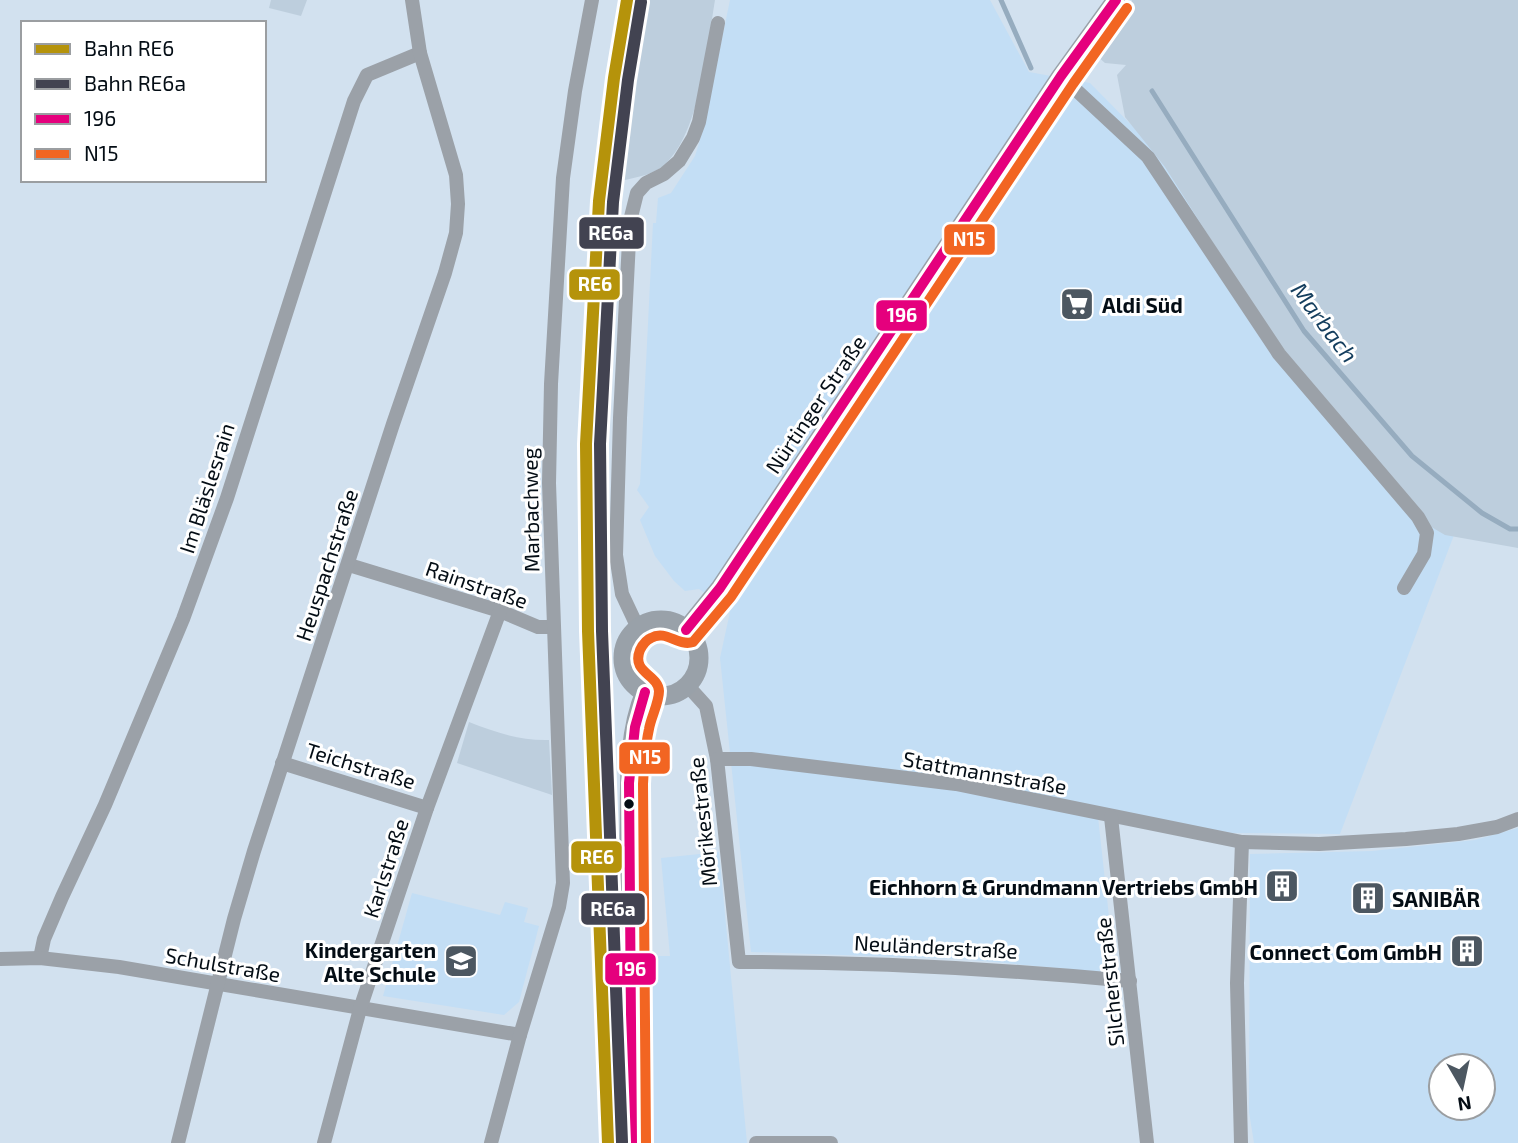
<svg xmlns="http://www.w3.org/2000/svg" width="1518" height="1143" font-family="'Exo 2',sans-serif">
	<rect width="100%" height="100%" fill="#d2e1ef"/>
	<g fill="#c3def5" fill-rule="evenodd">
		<polygon points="730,0 990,0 1029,72 1090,83 1156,150 1454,535 1340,834 1232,833 1097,808 1114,962 1100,972 961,959 751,952 720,658 730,612 699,589 685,591 674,581 655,556 640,520 649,507 637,490 640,484 653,223 656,223 658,198 671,193 695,156 703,130"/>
		<path d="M1518 828V1143H1254L1249 1112 1250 854 1372 851 1475 840ZM1483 1066V1108H1441V1066Z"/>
		<polygon points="719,852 747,1143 646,1143 641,956 670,956 661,858"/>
		<polygon points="412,893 500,915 505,902 528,908 524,922 539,926 519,1002 504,1015 383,996"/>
	</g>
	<g fill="#bdcedd">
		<polygon points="271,0 307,0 301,16 269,8"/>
		<path d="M635 0H715C707 47 700 135 663 166 651 176 631 178 617 182L613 157Z"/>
		<polygon points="1132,0 1518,0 1518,548 1445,535 1428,525 1281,350 1165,167 1125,117 1117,75 1126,65 1105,63 1097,56"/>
		<path d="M469 722C495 732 520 741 549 740L552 795 457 763Z"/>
	</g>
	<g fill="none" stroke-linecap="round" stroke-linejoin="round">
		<g stroke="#96acbf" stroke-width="5">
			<polyline points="1001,0 1031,68"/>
			<polyline points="1152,91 1304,331 1412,456 1482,513 1510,529 1518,529"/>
		</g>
		<g stroke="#9ba1a8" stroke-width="14">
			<polyline points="1061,76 1148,157 1279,354 1418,517 1427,533 1424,554 1404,588"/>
			<polyline points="349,565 500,611 538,627 553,627"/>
			<polyline points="638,628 622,594 616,555 620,418 630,221 637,193 646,183 664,174 679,161 693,138 699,122 718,23"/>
			<path d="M687 685 706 706 717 759 739 962C870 962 1000 969 1130 981"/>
			<polyline points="717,759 751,759 956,784 1242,842 1319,844 1406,839 1458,834 1497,827 1518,819"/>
			<polyline points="282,763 427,808"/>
			<polyline points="1111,817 1147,1143"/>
			<polyline points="40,958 44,939 62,897 105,805 183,619 227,498 354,101 367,75 420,53"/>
			<polyline points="0,959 40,958 119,967 520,1035"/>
			<polyline points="178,1143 234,919 254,851 393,424 445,273 456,233 458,204 456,175 420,53 412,0"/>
			<polyline points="324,1143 360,1009 427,808 500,611"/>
			<polyline points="491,1143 520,1035 559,907 563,883 549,483 551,384 563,178 575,91 592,0"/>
			<polyline points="756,1143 831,1143"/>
			<polyline points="1241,1143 1237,983 1242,842"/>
		</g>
		<g stroke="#99a1a9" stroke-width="19">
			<circle cx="661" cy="658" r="38"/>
			<polyline points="686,630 720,588 1061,76 1116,0"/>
			<path d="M632 1143C630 1042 628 941 629 839 630 791 626 737 645 692"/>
		</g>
		<g stroke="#fff" stroke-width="16">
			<g id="bus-1">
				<polyline points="686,630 720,588 1061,76 1116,0"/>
				<polyline points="632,1143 629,783 635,727 645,692"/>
			</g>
		</g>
		<g stroke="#fff" stroke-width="16">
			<path id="bus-2" d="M646 1143 643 784C644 765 645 747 649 729 651 717 659 703 659 691 658 674 631 673 640 650 643 644 646 640 651 638 666 629 678 647 693 642L731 597 1073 84 1127 8"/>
		</g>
		<use href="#bus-1" stroke="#e5007d" stroke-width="10"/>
		<use href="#bus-2" stroke="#f26522" stroke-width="10"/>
		<g stroke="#fff" stroke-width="18">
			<polyline id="rail-1" points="608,1143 588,631 586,444 599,201 614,78 627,0"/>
		</g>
		<g stroke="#fff" stroke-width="18">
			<polyline id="rail-2" points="622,1142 602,631 600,444 613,202 628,80 641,2"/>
		</g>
		<use href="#rail-1" stroke="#b5930b" stroke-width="12"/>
		<use href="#rail-2" stroke="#424351" stroke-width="12"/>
	</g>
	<defs>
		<g id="supermarket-square" transform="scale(1.75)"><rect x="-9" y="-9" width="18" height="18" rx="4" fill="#4c5761" stroke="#fff"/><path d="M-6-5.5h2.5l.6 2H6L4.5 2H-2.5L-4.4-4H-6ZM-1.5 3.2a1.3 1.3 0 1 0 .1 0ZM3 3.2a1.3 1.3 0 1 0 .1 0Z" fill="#fff"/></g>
		<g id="building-square" transform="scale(1.75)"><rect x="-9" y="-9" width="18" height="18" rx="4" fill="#4c5761" stroke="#fff"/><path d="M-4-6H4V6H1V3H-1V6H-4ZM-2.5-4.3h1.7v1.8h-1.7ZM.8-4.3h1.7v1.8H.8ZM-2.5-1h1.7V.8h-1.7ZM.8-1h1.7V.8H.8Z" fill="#fff"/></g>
		<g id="school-square" transform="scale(1.75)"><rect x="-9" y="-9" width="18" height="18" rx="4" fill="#4c5761" stroke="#fff"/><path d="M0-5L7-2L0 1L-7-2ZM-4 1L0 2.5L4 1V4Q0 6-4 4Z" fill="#fff"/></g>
	</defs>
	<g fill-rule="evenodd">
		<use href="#supermarket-square" x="1077" y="304"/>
		<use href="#building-square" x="1282" y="886"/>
		<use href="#building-square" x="1368" y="898"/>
		<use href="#building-square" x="1467" y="951"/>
		<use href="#school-square" x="461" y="961"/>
	</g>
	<circle fill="#040d15" stroke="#fff" stroke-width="2.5" cx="629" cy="804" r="6"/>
	<g text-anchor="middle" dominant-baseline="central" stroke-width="6" stroke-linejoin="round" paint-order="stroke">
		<g font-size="21" font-weight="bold" fill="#040d15" stroke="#fff" text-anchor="end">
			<text x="1102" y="304" text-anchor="start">Aldi Süd</text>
			<text x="1258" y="886">Eichhorn &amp; Grundmann Vertriebs GmbH</text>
			<text x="1392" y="898" text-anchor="start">SANIBÄR</text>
			<text x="436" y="949">Kindergarten<tspan x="436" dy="24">Alte Schule</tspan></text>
			<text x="1442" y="951">Connect Com GmbH</text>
		</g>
		<g font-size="21" fill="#040d15" stroke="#fff">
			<text transform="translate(815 404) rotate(-56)">Nürtinger Straße</text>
			<text transform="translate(206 488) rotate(-72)">Im Bläslesrain</text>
			<text transform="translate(530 510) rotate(-91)">Marbachweg</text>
			<text transform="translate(326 565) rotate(-72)">Heuspachstraße</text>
			<text transform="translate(477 584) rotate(19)">Rainstraße</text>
			<text transform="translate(361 765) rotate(17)">Teichstraße</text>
			<text transform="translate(985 772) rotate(10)">Stattmannstraße</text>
			<text transform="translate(702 822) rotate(-96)">Mörikestraße</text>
			<text transform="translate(385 868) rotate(-72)">Karlstraße</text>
			<text transform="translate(936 946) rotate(3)">Neuländerstraße</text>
			<text transform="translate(223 964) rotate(10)">Schulstraße</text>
			<text transform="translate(1109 982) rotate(-96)">Silcherstraße</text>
		</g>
		<g font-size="23" font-style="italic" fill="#133d5d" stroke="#fff">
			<text transform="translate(1325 322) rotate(53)">Marbach</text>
		</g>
	</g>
	<g stroke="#fff" stroke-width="2.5">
		<rect x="578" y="216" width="67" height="34" rx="7" fill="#424351"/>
		<rect x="943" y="223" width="53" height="33" rx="7" fill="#f26522"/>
		<rect x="568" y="268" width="53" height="33" rx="7" fill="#b5930b"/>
		<rect x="875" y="299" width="53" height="33" rx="7" fill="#e5007d"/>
		<rect x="618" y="741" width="53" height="34" rx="7" fill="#f26522"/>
		<rect x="570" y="840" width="53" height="34" rx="7" fill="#b5930b"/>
		<rect x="580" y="892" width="66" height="34" rx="7" fill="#424351"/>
		<rect x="604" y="952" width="53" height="34" rx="7" fill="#e5007d"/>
	</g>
	<g font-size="19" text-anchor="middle" font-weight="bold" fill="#fff">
		<text x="611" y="240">RE6a</text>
		<text x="969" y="246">N15</text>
		<text x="595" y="291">RE6</text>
		<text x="902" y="322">196</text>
		<text x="645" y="764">N15</text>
		<text x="597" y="864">RE6</text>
		<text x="613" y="916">RE6a</text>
		<text x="631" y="976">196</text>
	</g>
	<rect x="21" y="21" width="245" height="161" fill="#ffffff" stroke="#9b9ea1" stroke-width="2"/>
	<rect x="35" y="44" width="35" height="10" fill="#b5930b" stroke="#9b9ea1" stroke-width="2"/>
	<text x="84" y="56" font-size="21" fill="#040d15">Bahn RE6</text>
	<rect x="35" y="79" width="35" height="10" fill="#424351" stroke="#9b9ea1" stroke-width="2"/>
	<text x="84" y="91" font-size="21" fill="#040d15">Bahn RE6a</text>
	<rect x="35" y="114" width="35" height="10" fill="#e5007d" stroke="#9b9ea1" stroke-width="2"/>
	<text x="84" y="126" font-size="21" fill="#040d15">196</text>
	<rect x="35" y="149" width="35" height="10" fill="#f26522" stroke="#9b9ea1" stroke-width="2"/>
	<text x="84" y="161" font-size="21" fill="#040d15">N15</text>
	<g transform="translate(1462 1087) rotate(171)"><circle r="33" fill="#ffffff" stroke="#9b9ea1" stroke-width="2"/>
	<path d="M0-5L12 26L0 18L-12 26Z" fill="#4c5761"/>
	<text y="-10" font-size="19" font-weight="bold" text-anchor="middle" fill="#040d15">N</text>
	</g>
</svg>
